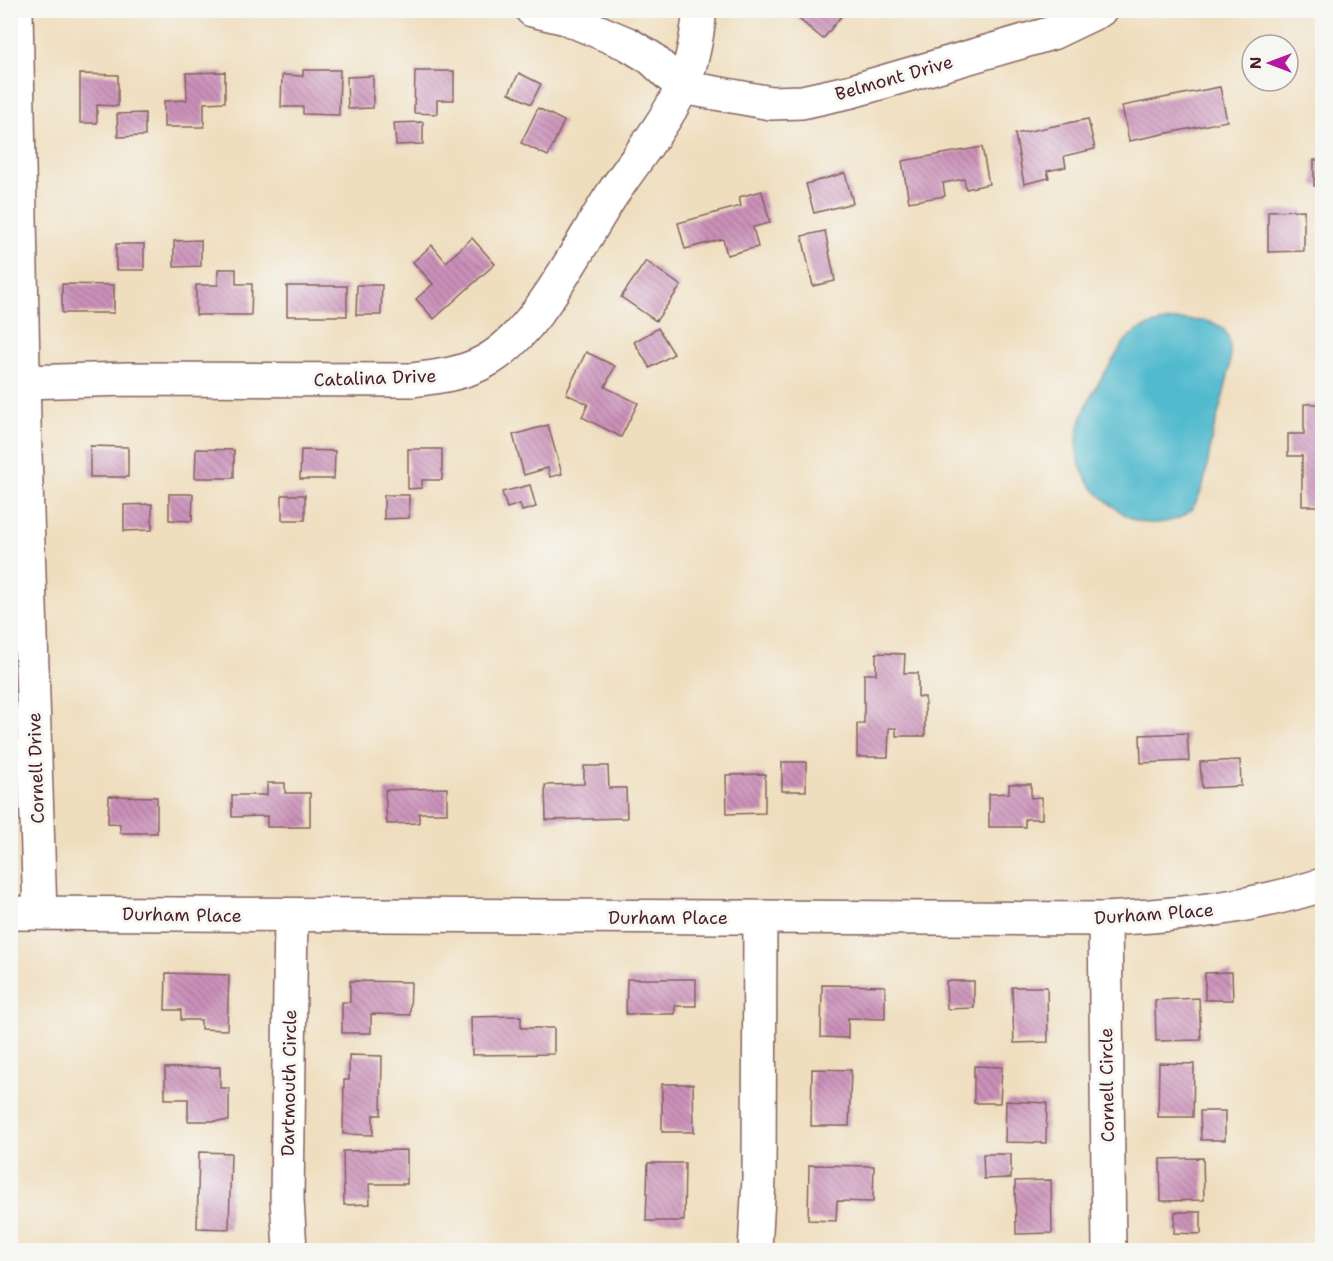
<svg xmlns="http://www.w3.org/2000/svg" width="1333" height="1261" font-family="'Shantell Sans',sans-serif">
	<defs>
		<pattern id="building-back-hatch" width="6" height="6" patternUnits="userSpaceOnUse" patternTransform="scale(1.5)"><rect width="6" height="6" fill="#cb91b9"/><path d="M-1 5l2 2M0 0l6 6M5-1l2 2" fill="none" stroke="#a77697"/></pattern>
	</defs>
	<rect width="100%" height="100%" fill="#f6f6f2"/>
	<filter id="ink" filterUnits="userSpaceOnUse"><feTurbulence type="fractalNoise" baseFrequency=".0167" numOctaves="2"/><feDisplacementMap in="SourceGraphic" scale="12" xChannelSelector="R" yChannelSelector="G"/><feConvolveMatrix kernelMatrix="1 2 1 2 8 2 1 2 1" color-interpolation-filters="sRGB"/></filter>
	<filter id="wash" filterUnits="userSpaceOnUse"><feTurbulence type="fractalNoise" baseFrequency=".008" numOctaves="4" result="noise"/><feDisplacementMap in="SourceGraphic" scale="24" xChannelSelector="R" yChannelSelector="G"/><feGaussianBlur stdDeviation="1.35" result="paint"/><feColorMatrix in="noise" values="0 0 0 0 0 0 0 0 0 0 0 0 0 0 0 0 0 1.4 0 .05"/><feComposite in="paint" operator="in"/></filter>
	<g filter="url(#wash)">
		<rect width="100%" height="100%" fill="#efdebe"/>
		<path fill="#51bace" stroke="#4e6c7c" stroke-width="1.5" d="M1178 320C1193 321 1214 318 1225 331 1240 351 1219 409 1213 432 1207 458 1208 487 1191 510 1182 520 1162 524 1149 523 1134 523 1120 512 1109 503 1056 462 1077 413 1110 365 1116 356 1122 342 1131 335 1145 325 1162 322 1178 320Z"/>
		<g id="blocks">
			<g fill="url(#building-back-hatch)">
				<polygon points="788,10 836,10 842,15 823,39"/>
				<polygon points="878,10 897,10 897,11 880,16"/>
				<polygon points="303,70 340,70 339,115 303,114 303,107 281,107 282,75 303,76"/>
				<polygon points="415,71 454,71 454,100 437,100 437,114 414,113"/>
				<polygon points="225,72 225,102 204,103 204,127 164,127 164,101 187,100 186,73"/>
				<polygon points="519,73 541,84 531,104 509,93"/>
				<polygon points="80,74 118,75 118,106 97,105 97,123 80,123"/>
				<polygon points="373,76 373,108 348,109 347,77"/>
				<polygon points="1220,87 1227,121 1129,141 1122,106"/>
				<polygon points="538,108 564,121 548,156 521,143"/>
				<polygon points="145,113 145,136 118,137 117,114"/>
				<polygon points="1088,119 1095,149 1064,156 1066,167 1047,171 1049,178 1024,184 1015,134"/>
				<polygon points="423,122 423,144 396,145 394,123"/>
				<polygon points="982,147 989,184 966,189 964,179 943,183 945,196 909,202 902,161"/>
				<rect x="1314" y="160" width="8" height="26"/>
				<polygon points="845,173 853,203 814,213 806,184"/>
				<polygon points="762,191 770,223 753,227 758,247 727,255 723,239 685,249 678,223 741,206 739,197"/>
				<polygon points="1304,210 1304,251 1268,252 1268,211"/>
				<polygon points="825,231 835,281 813,286 802,236"/>
				<polygon points="472,238 495,264 434,319 416,299 433,284 413,262 432,245 446,262"/>
				<polygon points="201,240 201,266 174,267 174,241"/>
				<rect x="116" y="244" width="28" height="26"/>
				<polygon points="646,261 681,286 656,321 621,297"/>
				<polygon points="218,269 236,269 236,284 252,284 251,315 196,315 196,285 218,285"/>
				<polygon points="62,284 114,285 114,313 62,313"/>
				<polygon points="357,285 382,285 381,315 356,315"/>
				<rect x="287" y="286" width="60" height="30"/>
				<polygon points="658,328 674,354 650,368 634,342"/>
				<polygon points="586,352 615,366 605,387 638,403 621,437 582,417 588,404 566,394"/>
				<polygon points="1304,404 1322,404 1322,506 1302,506 1302,456 1288,456 1288,434 1304,434"/>
				<polygon points="548,425 562,474 550,477 548,468 524,475 513,435"/>
				<polygon points="90,446 128,447 128,477 90,477"/>
				<polygon points="196,449 234,450 234,478 195,478"/>
				<polygon points="408,449 442,449 442,480 422,480 422,488 408,489"/>
				<polygon points="301,450 335,451 334,479 300,479"/>
				<polygon points="530,485 536,507 522,511 520,504 507,508 502,492"/>
				<polygon points="169,494 193,494 192,521 169,520"/>
				<rect x="282" y="495" width="23" height="25"/>
				<polygon points="384,495 409,495 409,518 384,519"/>
				<polygon points="152,504 152,530 124,531 124,505"/>
				<polygon points="876,653 905,654 904,673 918,673 918,697 925,697 925,736 896,736 896,728 889,728 888,757 857,757 857,724 864,724 864,674 876,674"/>
				<polygon points="1187,733 1189,761 1141,763 1140,735"/>
				<polygon points="1240,760 1241,786 1202,788 1200,762"/>
				<rect x="782" y="762" width="24" height="29"/>
				<polygon points="584,766 608,766 609,788 626,788 627,818 546,820 545,785 584,784"/>
				<polygon points="765,774 765,813 727,814 726,775"/>
				<polygon points="267,783 285,783 285,793 310,793 310,827 267,827 267,816 232,817 232,795 267,795"/>
				<polygon points="1009,784 1031,784 1031,798 1042,797 1042,819 1025,819 1025,827 989,827 989,794 1009,793"/>
				<polygon points="447,788 447,813 419,813 419,823 387,824 385,790"/>
				<polygon points="109,796 157,797 157,833 120,833 120,824 108,823"/>
				<polygon points="1232,972 1233,1000 1205,1000 1205,973"/>
				<polygon points="166,973 229,975 227,1030 201,1029 201,1020 181,1020 181,1010 165,1010"/>
				<polygon points="627,979 696,979 696,1006 675,1006 675,1014 626,1014"/>
				<polygon points="350,981 411,982 410,1015 371,1014 371,1033 342,1033 342,1002 350,1002"/>
				<polygon points="946,981 974,981 974,1008 947,1009"/>
				<polygon points="822,985 885,986 885,1019 848,1018 848,1038 821,1037"/>
				<polygon points="1012,987 1047,987 1048,1042 1014,1043"/>
				<polygon points="1199,998 1201,1040 1156,1041 1155,1000"/>
				<polygon points="521,1016 521,1028 554,1028 554,1054 472,1055 471,1017"/>
				<polygon points="349,1055 382,1056 381,1115 373,1115 373,1135 343,1134 344,1080 349,1080"/>
				<polygon points="1159,1063 1194,1064 1193,1117 1158,1117"/>
				<polygon points="974,1066 1002,1067 1000,1103 974,1103"/>
				<polygon points="220,1067 220,1088 229,1088 229,1121 188,1121 188,1099 165,1099 165,1068"/>
				<polygon points="812,1069 851,1070 849,1126 811,1126"/>
				<polygon points="662,1084 693,1084 694,1132 662,1132"/>
				<polygon points="1006,1101 1047,1103 1046,1143 1005,1142"/>
				<polygon points="1200,1111 1225,1111 1225,1140 1201,1140"/>
				<polygon points="407,1150 407,1184 369,1184 370,1204 344,1205 343,1151"/>
				<polygon points="199,1152 231,1153 229,1229 197,1228"/>
				<polygon points="983,1154 1011,1154 1011,1178 984,1179"/>
				<polygon points="1203,1158 1204,1200 1161,1201 1160,1159"/>
				<polygon points="648,1163 685,1163 684,1221 646,1221"/>
				<polygon points="809,1165 874,1166 873,1202 837,1201 836,1221 808,1220"/>
				<polygon points="1051,1180 1052,1233 1016,1234 1015,1181"/>
				<polygon points="1175,1212 1201,1212 1201,1234 1174,1233"/>
			</g>
		</g>
	</g>
	<g filter="url(#ink)">
		<use href="#blocks" fill-opacity="0" stroke="#84625e" stroke-width="1.5"/>
		<g fill="none" stroke-linecap="round" stroke-linejoin="round">
			<g stroke="#84625e" stroke-width="36">
				<g id="minor">
					<polyline points="16,10 24,422 40,913"/>
					<polyline points="532,10 566,18 628,44 651,58 682,87 771,103 802,102 852,91 1052,33 1100,10"/>
					<path d="M24 382 127 379 411 380C436 377 463 374 486 361 537 333 579 245 611 196 635 160 662 128 681 90 692 66 697 37 700 10"/>
					<path d="M10 913 1105 919C1180 915 1251 908 1322 885"/>
					<polyline points="1105,919 1109,1250"/>
					<polyline points="290,1250 287,1199 291,916"/>
					<polyline points="755,1250 759,1179 760,918"/>
				</g>
			</g>
			<use href="#minor" stroke="#fff" stroke-width="33"/>
		</g>
	</g>
	<g text-anchor="middle" dominant-baseline="central" stroke-width="6" stroke-linejoin="round" paint-order="stroke">
		<g font-size="18" fill="#4a1f2b" stroke="#f6f6f2">
			<text transform="translate(894 78) rotate(-16)">Belmont Drive</text>
			<text transform="translate(375 378) rotate(-2)">Catalina Drive</text>
			<text transform="translate(36 768) rotate(-92)">Cornell Drive</text>
			<text transform="translate(1154 914) rotate(-4)">Durham Place</text>
			<text transform="translate(182 915) rotate(1)">Durham Place</text>
			<text x="668" y="918">Durham Place</text>
			<text transform="translate(289 1083) rotate(-89)">Dartmouth Circle</text>
			<text transform="translate(1107 1085) rotate(-91)">Cornell Circle</text>
		</g>
	</g>
	<rect width="1333" height="1261" fill="none" stroke="#f6f6f2" stroke-width="36"/>
	<g transform="translate(1270 63) rotate(270)"><circle r="28" fill="#f6f6f2" stroke="#b1a0a2" stroke-width="1.5"/>
	<path d="M0-4.5L10 22L0 15L-10 22Z" fill="#b5179e"/>
	<text y="-9" font-size="16" font-weight="bold" text-anchor="middle" fill="#4a1f2b">N</text>
	</g>
</svg>
